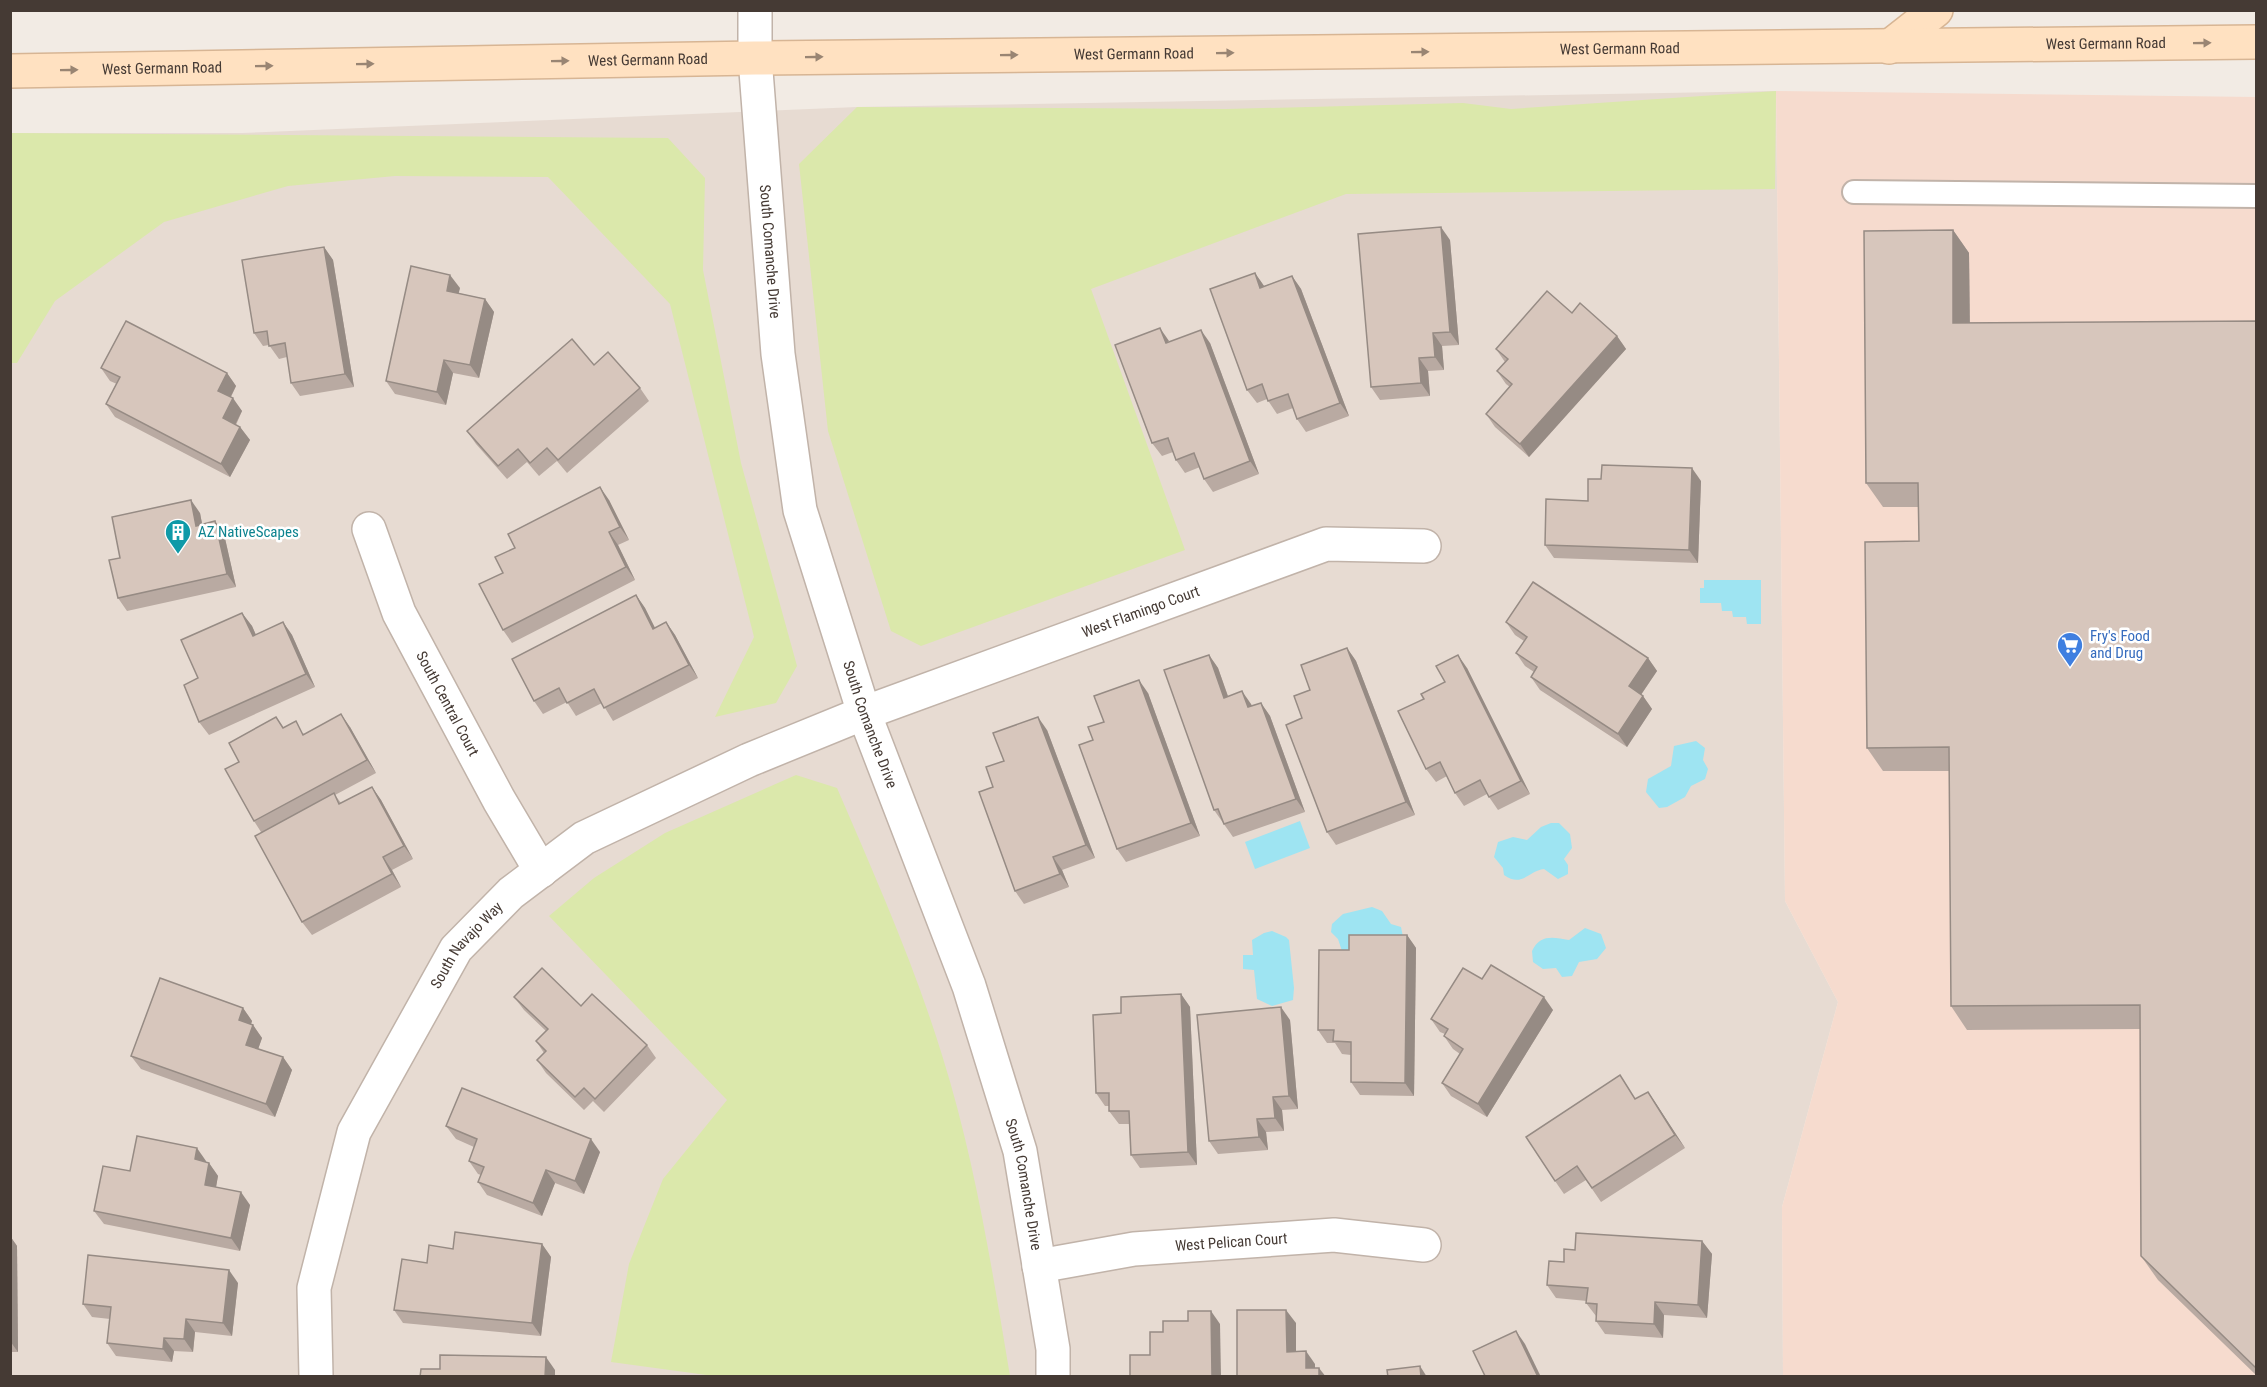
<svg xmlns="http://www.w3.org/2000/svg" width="2267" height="1387" font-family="'Roboto Condensed',sans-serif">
	<rect width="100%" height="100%" fill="#f2ebe4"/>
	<polygon fill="#e7dbd2" points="1776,91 1785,901 1838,1002 1782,1207 1783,1376 11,1376 10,133 242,133 857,107"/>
	<polygon fill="#f6dbce" points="1776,91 2256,97 2256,1376 1783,1376 1782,1207 1838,1002 1785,901"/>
	<g fill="#dbe8ab">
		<polygon points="1776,91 1775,189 1346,194 1091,289 1185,550 921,646 891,631 828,431 799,164 857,107 1226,109 1463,103 1511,109"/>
		<polygon points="11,133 668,138 705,178 703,270 741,463 797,666 776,703 715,717 754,637 670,304 548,177 395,176 288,186 164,222 55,301 17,363 11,363"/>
		<path d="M796 775 837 788C875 876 914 964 942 1055 975 1160 992 1269 1010 1376H714L611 1362 629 1264 663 1179 727 1100 549 916 594 878 665 833Z"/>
	</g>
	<g fill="#9ee4f2">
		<polygon points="1704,580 1761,580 1761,624 1747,624 1746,617 1733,617 1732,611 1722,611 1721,603 1700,603 1700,588 1704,588"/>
		<polygon points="1696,741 1705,748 1703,760 1708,769 1705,779 1691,786 1685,797 1667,807 1659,808 1646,792 1648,779 1671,766 1674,746"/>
		<polygon points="1300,821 1310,848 1255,869 1245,842"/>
		<path d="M1551 823H1559L1570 834 1572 848 1564 859 1568 865V874L1558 879 1544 869C1528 871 1522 888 1504 875L1503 868 1494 857 1498 842 1513 837 1527 840 1541 827Z"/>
		<polygon points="1372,907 1382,911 1391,924 1401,927 1403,937 1342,951 1338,939 1331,932 1332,924 1343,914"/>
		<path d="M1585 928 1601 934 1606 948 1597 959 1579 962 1572 976 1562 977 1556 968 1543 969 1533 962 1532 951C1540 934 1553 937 1569 940Z"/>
		<polygon points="1272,931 1286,937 1289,940 1294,988 1293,1000 1272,1006 1257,999 1254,970 1243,969 1243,955 1253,955 1252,940 1264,933"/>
	</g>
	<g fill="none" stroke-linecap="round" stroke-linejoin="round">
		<g stroke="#c1b3a9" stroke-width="26">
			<polyline id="service" points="1854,192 2256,196"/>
		</g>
		<g stroke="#c1b3a9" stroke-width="36">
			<g id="minor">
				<path id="s1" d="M755 58 778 354 800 510 864 713 969 986 1020 1151 1053 1349V1376"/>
				<path id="s2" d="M369 529 399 613 499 800 541 871"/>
				<path id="s3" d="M1039 1266 1134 1249 1334 1235 1424 1245"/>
				<path id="s4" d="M316 1376 314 1288 354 1132 456 949 511 893 584 838 749 760 864 713 1326 544 1424 546"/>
			</g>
		</g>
		<g stroke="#c1b3a9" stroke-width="36">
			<polyline id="tertiary" points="755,10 755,58"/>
		</g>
		<g stroke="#d7b594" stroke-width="36">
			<g id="secondary">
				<polyline points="1889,47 1936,10"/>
				<path id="s5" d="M10 71 755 58 2256 42"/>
			</g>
		</g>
		<use href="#service" stroke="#fff" stroke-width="22"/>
		<use href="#minor" stroke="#fff" stroke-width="33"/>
		<use href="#tertiary" stroke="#fff" stroke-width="33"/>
		<use href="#secondary" stroke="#ffe1c1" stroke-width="33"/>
	</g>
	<g fill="#b9aaa2">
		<polygon points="1953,230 1969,253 1970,323 2256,321 2256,1375 2158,1280 2141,1256 2140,1029 1967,1030 1951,1006 1949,771 1883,771 1867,748 1919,541 1918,507 1883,507 1866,483"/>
		<polygon points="1450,240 1459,345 1442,346 1444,370 1428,371 1430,396 1380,400 1371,387"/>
		<polygon points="324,247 333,260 354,387 300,396 291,383 287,357 279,359 269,345 263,346 254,333"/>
		<polygon points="1255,273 1264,286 1292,276 1301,289 1349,416 1306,432 1297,419 1293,408 1277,414 1267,399 1257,403 1247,390"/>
		<polygon points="460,288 458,293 485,299 494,312 479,378 453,373 446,405 395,394 386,381"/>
		<polygon points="1572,313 1617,336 1626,349 1529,457 1495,427 1486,414 1510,387 1506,384 1497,371 1505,362 1496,349"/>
		<polygon points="1169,341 1210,343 1259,474 1213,492 1204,479 1200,467 1185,473 1176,460 1173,452 1162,456 1152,443"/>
		<polygon points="594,365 640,388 649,401 567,473 557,461 539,476 527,462 507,479 476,444 467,431"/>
		<polygon points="101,368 227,373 236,386 231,397 242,411 236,425 240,427 250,440 230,477 115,417 106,404 117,384 110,381"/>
		<polygon points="1601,479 1701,481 1698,563 1554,558 1545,545 1588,501"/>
		<polygon points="609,500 629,540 618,545 635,580 512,643 503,630 503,573"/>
		<polygon points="200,513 202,524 224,534 236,587 127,611 118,598 120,558"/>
		<polygon points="636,595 645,608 655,628 666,622 675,635 698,678 613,721 602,703 576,716 567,702 543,714 534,701"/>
		<polygon points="242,613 252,626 256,635 283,622 292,635 315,687 209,735 199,722 198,678"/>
		<polygon points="1506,622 1648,658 1657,671 1641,695 1643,696 1652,709 1627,747 1540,690 1531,677 1534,672 1525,666 1516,653 1524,641 1515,635"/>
		<polygon points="1347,648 1356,661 1415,815 1336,845 1327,832 1302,718 1310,690"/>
		<polygon points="1209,655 1218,668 1228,696 1251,704 1252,706 1261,703 1270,716 1305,812 1233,837 1214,810"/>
		<polygon points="1467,668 1530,794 1498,810 1487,794 1464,806 1455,793 1447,776 1436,782 1426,769 1445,682"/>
		<polygon points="1148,693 1200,836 1126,862 1117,849 1093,740 1104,722"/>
		<polygon points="276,717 283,727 305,734 350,727 376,773 335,795 341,803 372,787 381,800 413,859 392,870 401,887 312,935 302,922 261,832 254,821 239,762"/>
		<polygon points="1047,730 1095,858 1062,870 1069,887 1024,904 1015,891 993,787 1004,761"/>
		<polygon points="1407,935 1416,948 1414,1096 1360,1095 1351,1082 1351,1055 1342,1054 1335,1043 1327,1043 1318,1030 1349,950"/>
		<polygon points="1482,979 1553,1010 1487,1117 1451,1096 1442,1083 1460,1054 1453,1049 1444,1036 1445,1034 1440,1032 1431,1019"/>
		<polygon points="1181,994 1190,1007 1197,1165 1140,1168 1131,1155 1129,1124 1119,1124 1109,1111 1109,1106 1105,1106 1096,1093 1121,1013"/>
		<polygon points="514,997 581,1006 647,1045 656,1058 604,1112 593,1101 584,1110 546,1073 537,1060 544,1053 536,1041 546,1031 524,1010"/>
		<polygon points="243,1008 252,1021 251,1024 253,1025 262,1038 258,1049 283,1057 292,1070 275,1117 141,1069 131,1056"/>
		<polygon points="1290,1020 1298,1109 1282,1110 1284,1131 1266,1132 1268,1150 1218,1154 1209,1141"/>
		<polygon points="1648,1092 1685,1148 1601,1202 1586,1180 1564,1194 1555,1181 1636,1099"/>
		<polygon points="446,1126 600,1152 584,1194 555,1183 542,1216 487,1195 478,1182 481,1175 478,1174 469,1161 474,1147 456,1139"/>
		<polygon points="206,1161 206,1162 209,1163 218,1176 216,1187 250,1205 240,1251 104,1224 94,1211 130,1171"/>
		<polygon points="10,1236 17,1246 18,1352 10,1352"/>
		<polygon points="1702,1241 1712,1254 1707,1318 1664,1315 1663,1338 1605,1334 1596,1321 1596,1316 1586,1303 1587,1301 1556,1298 1547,1285 1564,1262 1575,1250"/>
		<polygon points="542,1244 551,1257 541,1336 403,1323 394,1310 427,1263 453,1249"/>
		<polygon points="238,1283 232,1336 195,1332 193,1352 174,1351 172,1362 116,1356 107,1343 110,1319 92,1317 83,1304"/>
	</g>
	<g fill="#968b84">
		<polygon points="1441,227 1450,240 1459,345 1450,332"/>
		<polygon points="1953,230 1969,253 1970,347 1953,323"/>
		<polygon points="324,247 333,260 354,387 345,374"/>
		<polygon points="1255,273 1264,286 1260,288"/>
		<polygon points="450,275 460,288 456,304 447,291"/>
		<polygon points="1292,276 1301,289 1349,416 1340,403"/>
		<polygon points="485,299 494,312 479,378 470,365"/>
		<polygon points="1160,328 1169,341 1166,343"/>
		<polygon points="1201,330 1210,343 1259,474 1250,461"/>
		<polygon points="1433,333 1442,346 1444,370 1435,357"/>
		<polygon points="1617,336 1626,349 1529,457 1520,444"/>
		<polygon points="1419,358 1428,371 1430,396 1421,383"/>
		<polygon points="444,360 453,373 446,405 437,392"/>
		<polygon points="227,373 236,386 227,404 218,391"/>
		<polygon points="233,398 242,411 232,431 223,418"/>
		<polygon points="240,427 250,440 230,477 221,464"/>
		<polygon points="1692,468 1701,481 1698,563 1689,550"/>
		<polygon points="600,487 609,500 629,540 620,527"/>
		<polygon points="191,500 200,513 205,539 196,526"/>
		<polygon points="215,521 224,534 236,587 227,574"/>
		<polygon points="609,532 618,545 635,580 626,567"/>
		<polygon points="636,595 645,608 662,642 653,629"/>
		<polygon points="242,613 252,626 262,649 253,636"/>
		<polygon points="283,622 292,635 315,687 306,674"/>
		<polygon points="666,622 675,635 698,678 689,665"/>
		<polygon points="1347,648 1356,661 1415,815 1406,802"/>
		<polygon points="1209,655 1218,668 1233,711 1224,698"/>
		<polygon points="1458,655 1467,668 1530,794 1521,781"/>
		<polygon points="1648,658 1657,671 1638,699 1629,686"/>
		<polygon points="1139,680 1148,693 1200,836 1191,823"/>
		<polygon points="1242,691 1251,704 1257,720 1248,707"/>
		<polygon points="1643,696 1652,709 1627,747 1618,734"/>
		<polygon points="1261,703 1270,716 1305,812 1296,799"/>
		<polygon points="341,714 350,727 376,773 367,760"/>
		<polygon points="1038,717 1047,730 1095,858 1086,845"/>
		<polygon points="372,787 381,800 413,859 404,846"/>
		<polygon points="383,857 392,870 401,887 392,874"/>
		<polygon points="1053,857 1062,870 1069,887 1060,874"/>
		<polygon points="1407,935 1416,948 1414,1096 1405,1083"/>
		<polygon points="1181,994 1190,1007 1197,1165 1188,1152"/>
		<polygon points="1544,997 1553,1010 1487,1117 1478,1104"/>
		<polygon points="1281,1007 1290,1020 1298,1109 1289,1096"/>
		<polygon points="243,1008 252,1021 248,1033 239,1020"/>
		<polygon points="253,1025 262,1038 255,1058 246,1045"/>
		<polygon points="283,1057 292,1070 275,1117 266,1104"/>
		<polygon points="1648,1092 1657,1105 1685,1148 1675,1135"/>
		<polygon points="1273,1097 1282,1110 1284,1131 1275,1118"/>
		<polygon points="1257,1119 1266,1132 1268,1150 1259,1137"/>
		<polygon points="591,1139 600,1152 584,1194 575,1181"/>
		<polygon points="197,1148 206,1161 204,1172 195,1159"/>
		<polygon points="209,1163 218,1176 214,1198 205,1185"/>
		<polygon points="546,1170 555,1183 542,1216 533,1203"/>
		<polygon points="241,1192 250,1205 240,1251 231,1238"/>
		<polygon points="10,1236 17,1246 18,1352 10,1341"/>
		<polygon points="1702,1241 1712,1254 1707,1318 1698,1305"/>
		<polygon points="542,1244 551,1257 541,1336 532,1323"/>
		<polygon points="229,1270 238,1283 232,1336 223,1323"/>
		<polygon points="1655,1302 1664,1315 1663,1338 1654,1324"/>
		<polygon points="1286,1310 1296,1323 1296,1365 1287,1352"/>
		<polygon points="1211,1311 1220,1324 1221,1377 1212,1377"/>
		<polygon points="186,1319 195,1332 193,1352 184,1339"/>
		<polygon points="1516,1331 1525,1344 1541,1377 1538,1377"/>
		<polygon points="164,1338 174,1351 172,1362 163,1349"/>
		<polygon points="1306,1351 1315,1364 1315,1377 1306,1368"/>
		<polygon points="546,1357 555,1370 555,1377 545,1377"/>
		<polygon points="1420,1366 1427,1377 1421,1377"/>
		<polygon points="1319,1368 1326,1377 1319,1377"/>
	</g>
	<g fill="#d7c6bc" stroke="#968b84" stroke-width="1.5">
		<polygon points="1441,227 1450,332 1433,333 1435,357 1419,358 1421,383 1371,387 1358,234"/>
		<polygon points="1953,230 1953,323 2256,321 2256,1368 2141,1256 2140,1005 1951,1006 1949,747 1867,748 1865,542 1919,541 1918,483 1866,483 1864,231"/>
		<polygon points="324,247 345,374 291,383 285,343 269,346 267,331 254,333 242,260"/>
		<polygon points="411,266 450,275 447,291 485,299 470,365 444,360 437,392 386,381"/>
		<polygon points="1255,273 1260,288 1292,276 1340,403 1297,419 1288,394 1268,401 1262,384 1247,390 1210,289"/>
		<polygon points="1547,291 1572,313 1580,303 1617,336 1520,444 1486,414 1512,384 1497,371 1508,359 1496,349"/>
		<polygon points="126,321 227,373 218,391 233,398 223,418 240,427 221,464 106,404 120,377 101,368"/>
		<polygon points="1160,328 1166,343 1201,330 1250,461 1204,479 1194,453 1176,460 1168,438 1152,443 1115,345"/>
		<polygon points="572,339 594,365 608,352 640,388 558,460 547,448 530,463 518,449 498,466 467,431"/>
		<polygon points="1602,465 1692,468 1689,550 1545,545 1546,499 1588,501 1588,479 1601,479"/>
		<polygon points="600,487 620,527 609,532 626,567 503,630 479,584 503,573 495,557 515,548 508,534"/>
		<polygon points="191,500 196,526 215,521 227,574 118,598 109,560 120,558 112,517"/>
		<polygon points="1533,582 1648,658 1629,686 1643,696 1618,734 1531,677 1537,667 1516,653 1527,637 1506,622"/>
		<polygon points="636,595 653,629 666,622 689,665 604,708 594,689 567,703 559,688 534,701 512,659"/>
		<polygon points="242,613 253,636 283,622 306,674 199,722 184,685 198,678 181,640"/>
		<polygon points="1347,648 1406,802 1327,832 1286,725 1302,718 1294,696 1310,690 1301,665"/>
		<polygon points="1209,655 1224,698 1242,691 1248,707 1261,703 1296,799 1224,824 1218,809 1214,810 1164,670"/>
		<polygon points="1458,655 1521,781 1489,797 1480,780 1455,793 1440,762 1426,769 1398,711 1424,699 1421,694 1445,682 1436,666"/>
		<polygon points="1139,680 1191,823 1117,849 1079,745 1093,740 1088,727 1104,722 1094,696"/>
		<polygon points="341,714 367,760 254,821 225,769 239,762 229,743 276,717 283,728 296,721 303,735"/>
		<polygon points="1038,717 1086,845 1053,857 1060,874 1015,891 979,792 993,787 986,767 1004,761 993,733"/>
		<polygon points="372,787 404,846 383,857 392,874 302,922 255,836 334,793 339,804"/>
		<polygon points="1349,935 1407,935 1405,1083 1351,1082 1351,1042 1333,1041 1334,1030 1318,1030 1319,950 1349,950"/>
		<polygon points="1491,965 1544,997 1478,1104 1442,1083 1463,1049 1444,1036 1448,1029 1431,1019 1463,968 1482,979"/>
		<polygon points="542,968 581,1006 592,994 647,1045 595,1099 584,1088 575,1097 537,1060 546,1051 536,1041 548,1029 514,997"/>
		<polygon points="160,978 243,1008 239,1020 253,1025 246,1045 283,1057 266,1104 131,1056"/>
		<polygon points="1181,994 1188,1152 1131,1155 1129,1111 1109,1111 1109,1093 1096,1093 1093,1015 1121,1013 1121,997"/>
		<polygon points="1281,1007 1289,1096 1273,1097 1275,1118 1257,1119 1259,1137 1209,1141 1197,1015"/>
		<polygon points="1620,1075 1635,1099 1648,1092 1675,1135 1592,1188 1577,1166 1555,1181 1526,1137"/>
		<polygon points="462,1088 591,1139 575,1181 546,1170 533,1203 478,1182 484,1167 469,1161 477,1139 446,1126"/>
		<polygon points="137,1136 197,1148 195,1159 209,1163 205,1185 241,1192 231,1238 94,1211 103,1166 130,1171"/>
		<polygon points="455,1232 542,1244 532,1323 394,1310 402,1259 427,1263 429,1245 453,1249"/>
		<polygon points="1576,1233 1702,1241 1698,1305 1655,1302 1654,1324 1596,1321 1597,1304 1586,1303 1588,1288 1547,1285 1549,1261 1564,1262 1564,1249 1575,1250"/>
		<polygon points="88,1255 229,1270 223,1323 186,1319 184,1339 164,1338 163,1349 107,1343 111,1307 83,1304"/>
		<polygon points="1237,1310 1286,1310 1287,1352 1306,1351 1306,1368 1319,1368 1319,1377 1237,1377"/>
		<polygon points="1188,1311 1211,1311 1212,1377 1130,1377 1130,1355 1150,1355 1150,1332 1163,1332 1163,1321 1188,1321"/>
		<polygon points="1516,1331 1538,1377 1483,1377 1485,1376 1473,1351"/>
		<polygon points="440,1355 546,1357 545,1377 420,1377 421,1369 440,1369"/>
		<polygon points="1420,1366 1421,1377 1388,1377 1387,1370"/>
	</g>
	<defs><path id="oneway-solid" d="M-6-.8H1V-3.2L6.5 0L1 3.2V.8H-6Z" transform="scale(1.5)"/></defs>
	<g fill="#998573">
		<use href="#oneway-solid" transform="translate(2202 43) rotate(-1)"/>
		<use href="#oneway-solid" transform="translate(1420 52) rotate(-1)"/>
		<use href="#oneway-solid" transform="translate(1225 53) rotate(-1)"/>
		<use href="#oneway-solid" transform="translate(1009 55) rotate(-1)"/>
		<use href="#oneway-solid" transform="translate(814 57) rotate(-1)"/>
		<use href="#oneway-solid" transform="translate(560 61) rotate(-1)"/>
		<use href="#oneway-solid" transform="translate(365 64) rotate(-1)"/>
		<use href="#oneway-solid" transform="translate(264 66) rotate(-1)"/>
		<use href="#oneway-solid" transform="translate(69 70) rotate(-1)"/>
	</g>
	<defs>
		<g id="building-pin" transform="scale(1.35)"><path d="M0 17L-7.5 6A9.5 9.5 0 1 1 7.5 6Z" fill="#0f9aa8" stroke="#fff"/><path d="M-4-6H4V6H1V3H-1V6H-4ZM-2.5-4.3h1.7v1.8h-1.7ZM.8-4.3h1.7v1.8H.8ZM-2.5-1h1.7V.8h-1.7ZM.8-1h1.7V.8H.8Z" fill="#fff"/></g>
		<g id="supermarket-pin" transform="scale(1.35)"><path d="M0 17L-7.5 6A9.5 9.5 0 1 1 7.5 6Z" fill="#3f7fe0" stroke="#fff"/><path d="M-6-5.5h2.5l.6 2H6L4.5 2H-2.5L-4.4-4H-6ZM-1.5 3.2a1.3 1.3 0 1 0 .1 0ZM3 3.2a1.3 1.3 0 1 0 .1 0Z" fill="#fff"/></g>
	</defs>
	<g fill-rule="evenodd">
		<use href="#building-pin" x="178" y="532"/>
		<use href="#supermarket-pin" x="2070" y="645"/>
	</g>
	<g text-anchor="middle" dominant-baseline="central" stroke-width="5" stroke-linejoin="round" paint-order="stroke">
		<g font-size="15" fill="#453a34" stroke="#fff">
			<text stroke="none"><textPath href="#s5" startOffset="2096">West Germann Road</textPath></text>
			<text stroke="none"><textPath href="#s5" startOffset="1610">West Germann Road</textPath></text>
			<text stroke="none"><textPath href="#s5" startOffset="1124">West Germann Road</textPath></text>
			<text stroke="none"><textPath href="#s5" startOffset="638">West Germann Road</textPath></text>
			<text stroke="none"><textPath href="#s5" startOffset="152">West Germann Road</textPath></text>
			<text stroke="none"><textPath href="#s1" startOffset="194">South Comanche Drive</textPath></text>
			<text stroke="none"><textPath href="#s4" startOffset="1230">West Flamingo Court</textPath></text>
			<text stroke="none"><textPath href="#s2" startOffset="192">South Central Court</textPath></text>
			<text stroke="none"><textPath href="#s1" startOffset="680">South Comanche Drive</textPath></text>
			<text stroke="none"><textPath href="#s4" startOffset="468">South Navajo Way</textPath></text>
			<text stroke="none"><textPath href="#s1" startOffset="1166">South Comanche Drive</textPath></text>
			<text stroke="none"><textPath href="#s3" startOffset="194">West Pelican Court</textPath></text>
		</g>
		<g font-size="15" fill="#0d838f" stroke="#fff" text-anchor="start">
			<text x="198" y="532">AZ NativeScapes</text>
		</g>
		<g font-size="15" fill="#366cbe" stroke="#fff" text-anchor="start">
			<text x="2090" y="636">Fry's Food<tspan x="2090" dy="17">and Drug</tspan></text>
		</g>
	</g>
	<rect width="2267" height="1387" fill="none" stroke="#453a34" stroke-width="24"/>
</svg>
